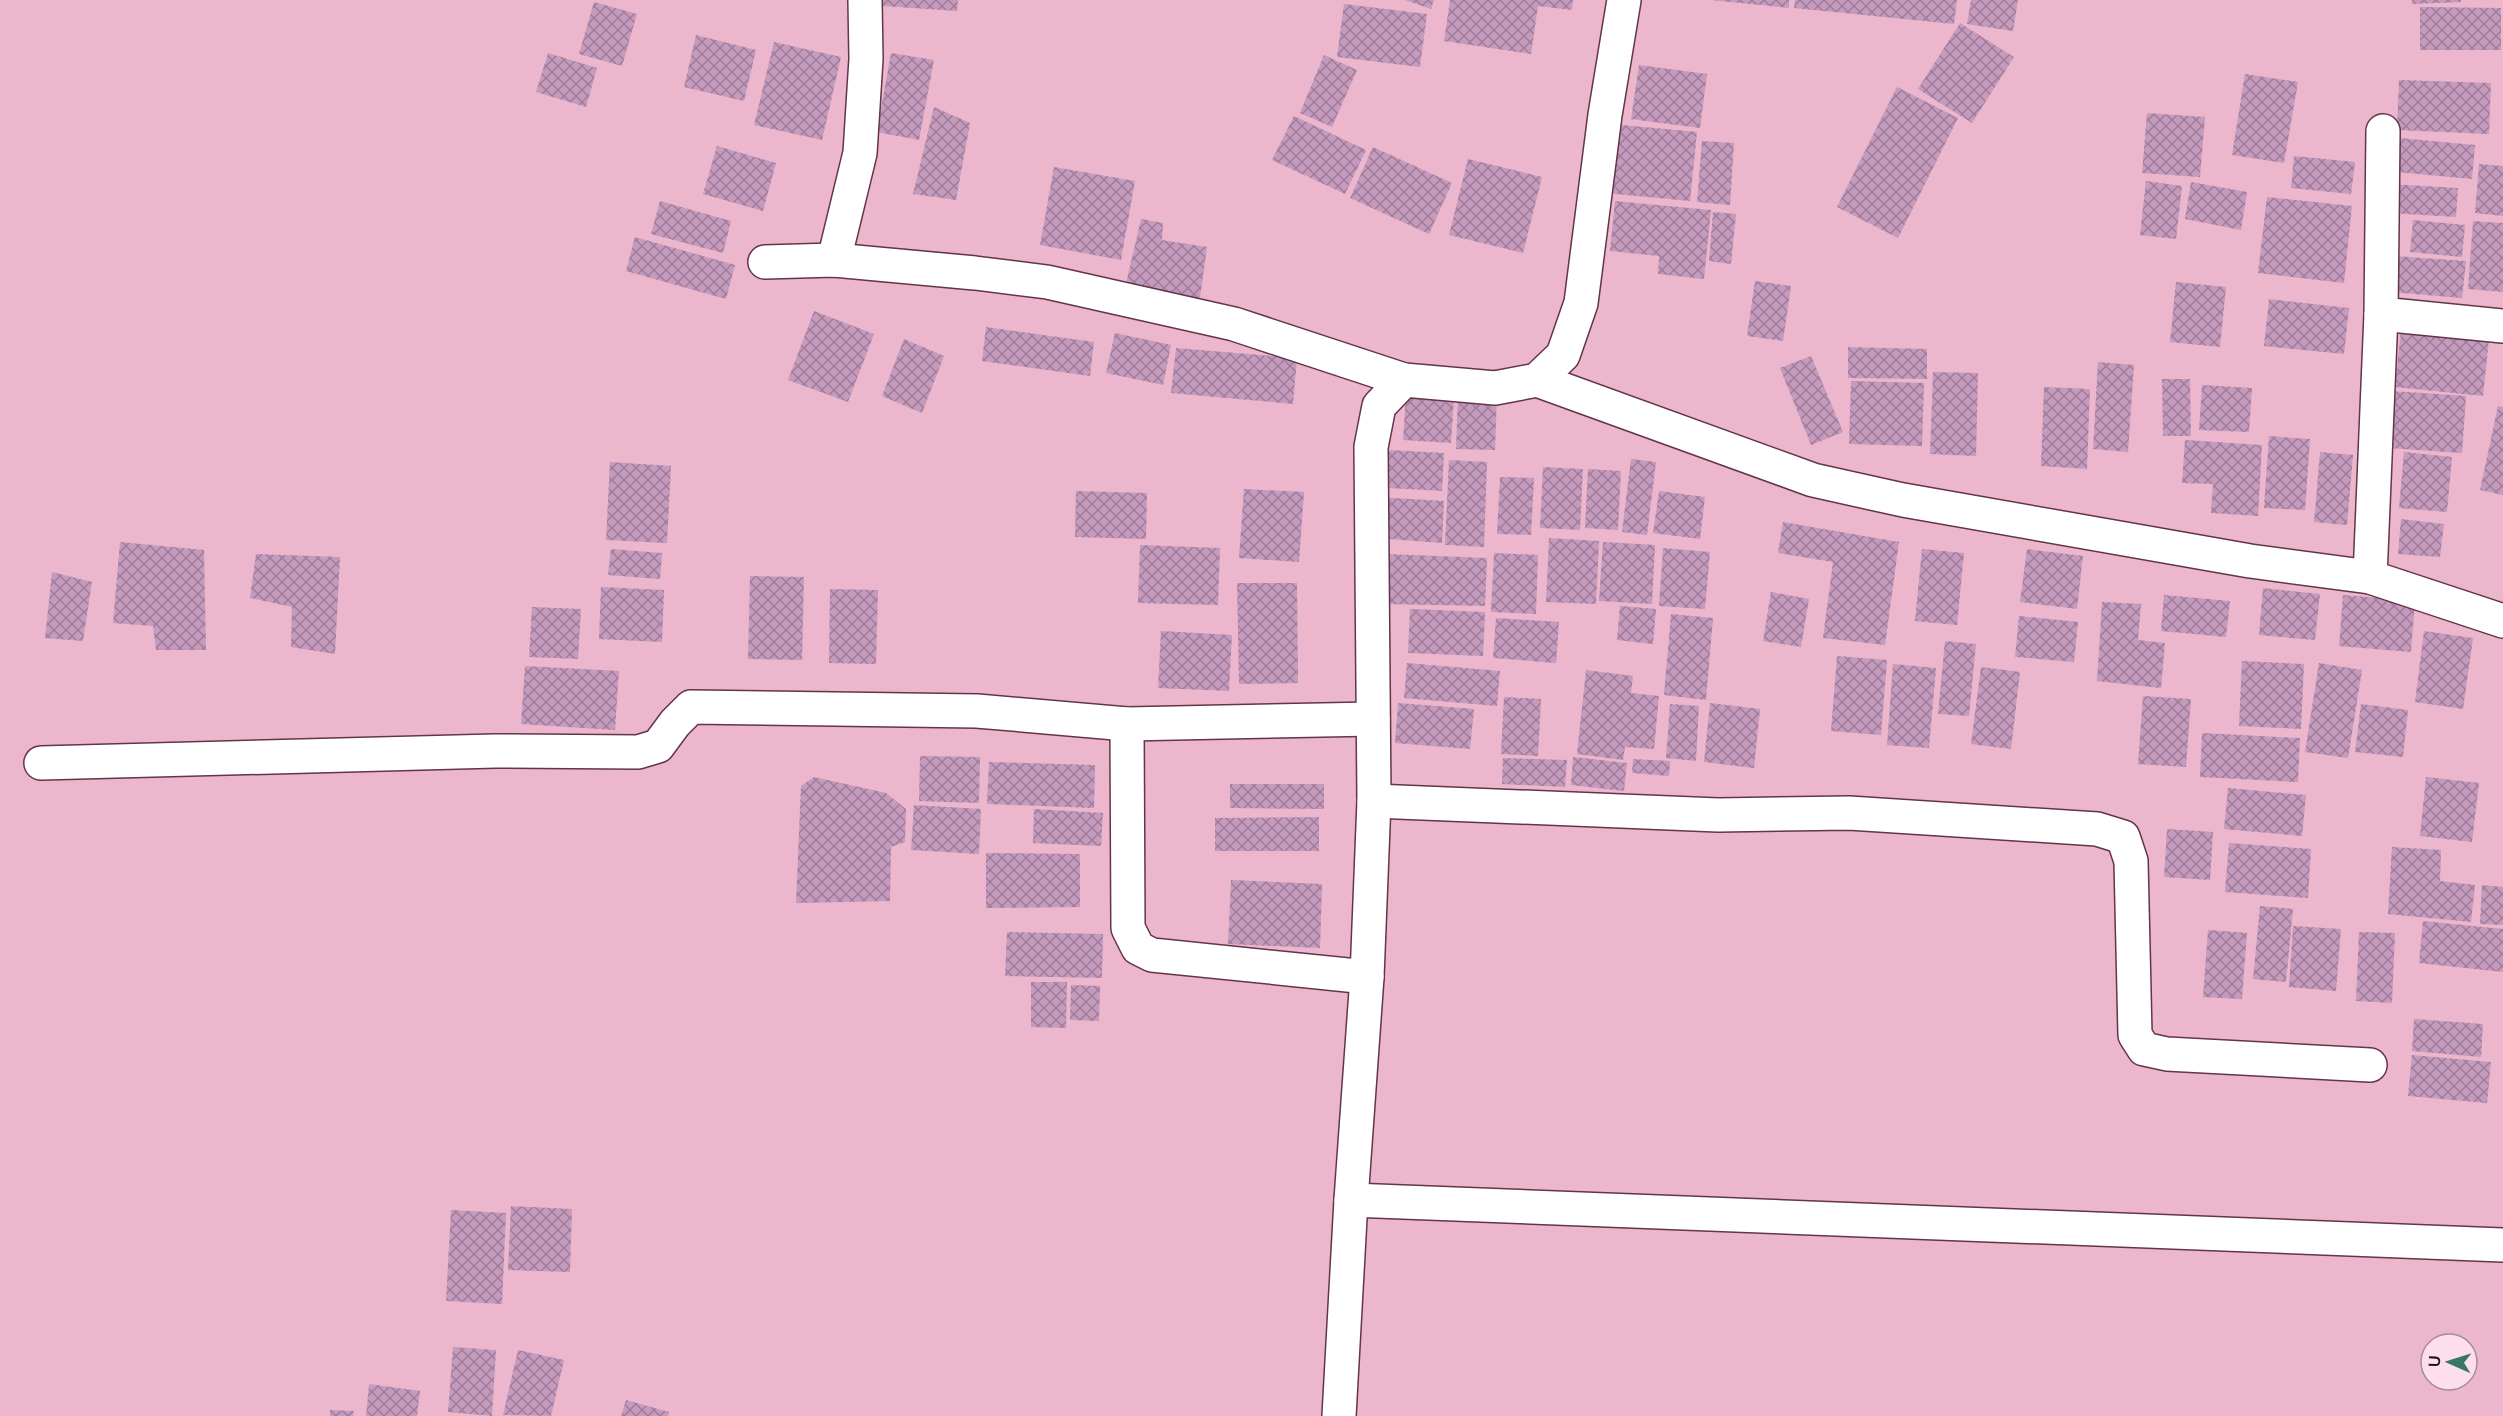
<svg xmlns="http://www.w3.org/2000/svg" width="2503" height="1416" font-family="'Nunito Sans',sans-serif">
	<defs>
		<pattern id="building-cross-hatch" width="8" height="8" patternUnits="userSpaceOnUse" patternTransform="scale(1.5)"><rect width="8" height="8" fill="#c49abd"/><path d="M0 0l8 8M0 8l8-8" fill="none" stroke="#9f7c99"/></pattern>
	</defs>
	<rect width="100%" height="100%" fill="#ecb6cd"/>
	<g fill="url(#building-cross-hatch)">
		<polygon points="883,0 958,0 957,11 883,6"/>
		<polygon points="1405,0 1434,0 1431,9"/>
		<polygon points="1450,0 1573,0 1572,10 1538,6 1531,54 1444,41"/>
		<polygon points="1711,0 1789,0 1789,8"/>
		<polygon points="1795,0 1957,0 1954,24 1794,8"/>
		<polygon points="1971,0 2018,0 2013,31 1967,24"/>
		<polygon points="2412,0 2461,0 2461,2 2412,4"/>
		<polygon points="594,2 637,14 622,66 579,54"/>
		<polygon points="1344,4 1427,14 1420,67 1337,57"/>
		<polygon points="2420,7 2501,8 2501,50 2420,50"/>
		<polygon points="1960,23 2014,57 1972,123 1918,89"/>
		<polygon points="696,35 756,50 744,101 684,87"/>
		<polygon points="774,42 841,57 822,140 754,125"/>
		<polygon points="548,53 597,68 586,107 536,92"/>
		<polygon points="891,53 934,60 919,140 877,132"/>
		<polygon points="1324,55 1357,70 1332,127 1300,113"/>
		<polygon points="1639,65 1707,74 1700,128 1631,119"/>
		<polygon points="2245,74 2298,82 2284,163 2232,155"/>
		<polygon points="2399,80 2491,83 2489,134 2397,130"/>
		<polygon points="1897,87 1958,118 1898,238 1837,207"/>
		<polygon points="934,107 970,123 956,200 913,194"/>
		<polygon points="2147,113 2205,117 2200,177 2142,173"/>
		<polygon points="1294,116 1366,150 1345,194 1272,160"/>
		<polygon points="1612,124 1697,132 1690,201 1605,193"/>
		<polygon points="2389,137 2475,145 2472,179 2386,171"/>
		<polygon points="1702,141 1734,143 1730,205 1697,202"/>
		<polygon points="717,146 776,163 763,211 703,194"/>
		<polygon points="1373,147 1452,183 1429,234 1350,198"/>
		<polygon points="2294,156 2355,162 2351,194 2291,188"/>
		<polygon points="1468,159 1542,177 1523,253 1449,235"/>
		<polygon points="2479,164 2503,166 2503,216 2475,213"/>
		<polygon points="1054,167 1135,181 1121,260 1040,245"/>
		<polygon points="2146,181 2182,186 2176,239 2140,235"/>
		<polygon points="2191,182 2247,192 2241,230 2185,219"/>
		<polygon points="2390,184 2458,188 2456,217 2389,213"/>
		<polygon points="2267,197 2352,206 2344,283 2258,273"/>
		<polygon points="660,201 731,221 723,253 651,234"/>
		<polygon points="1615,201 1711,210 1704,279 1658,274 1659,256 1610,251"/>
		<polygon points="1713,212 1736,214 1731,264 1709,261"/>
		<polygon points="1141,219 1163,223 1162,240 1207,247 1199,305 1125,288"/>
		<polygon points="2413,220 2465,225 2462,257 2410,252"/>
		<polygon points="2473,221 2503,223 2503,292 2468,289"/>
		<polygon points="635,237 735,265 726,299 626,271"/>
		<polygon points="2394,256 2466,261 2462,298 2391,292"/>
		<polygon points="1755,281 1791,286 1783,341 1747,336"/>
		<polygon points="2176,282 2226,287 2220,347 2170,342"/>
		<polygon points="2269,299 2349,308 2344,354 2264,346"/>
		<polygon points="814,311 874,334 848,402 788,380"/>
		<polygon points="986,327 1094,342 1090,376 982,361"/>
		<polygon points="2401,331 2489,339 2483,396 2395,387"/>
		<polygon points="1115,333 1171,345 1163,385 1106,373"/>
		<polygon points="904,339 944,356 922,413 882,396"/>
		<polygon points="1848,347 1927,349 1927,379 1848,378"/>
		<polygon points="1176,348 1297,358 1293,404 1171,393"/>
		<polygon points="1811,356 1843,432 1811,445 1780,368"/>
		<polygon points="2098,362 2134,365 2128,452 2093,449"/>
		<polygon points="1933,372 1978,373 1976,456 1930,454"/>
		<polygon points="2162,379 2190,379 2191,436 2163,436"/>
		<polygon points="1851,381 1924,383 1922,446 1849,444"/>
		<polygon points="2202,385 2252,388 2249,432 2199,430"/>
		<polygon points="2044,387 2090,389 2087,469 2041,466"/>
		<polygon points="2392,391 2466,396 2462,453 2388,448"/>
		<polygon points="1406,394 1454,397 1451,443 1403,440"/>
		<polygon points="1458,394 1497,395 1495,450 1456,449"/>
		<polygon points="2498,406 2503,407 2503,495 2480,490"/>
		<polygon points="2269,436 2310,439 2305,510 2264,508"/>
		<polygon points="2185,440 2262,445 2258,516 2211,513 2213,484 2182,483"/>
		<polygon points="1389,450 1444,453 1442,491 1387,488"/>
		<polygon points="2320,452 2353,455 2347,525 2314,522"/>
		<polygon points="2404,452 2452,457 2447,512 2399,508"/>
		<polygon points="1631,459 1656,462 1647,535 1622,532"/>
		<polygon points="1449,460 1487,462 1484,547 1445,545"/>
		<polygon points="610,462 671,466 667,543 606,540"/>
		<polygon points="1543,467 1583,469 1580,530 1540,528"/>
		<polygon points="1588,469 1621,471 1618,530 1585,528"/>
		<polygon points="1500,477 1534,478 1531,535 1497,534"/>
		<polygon points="1244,489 1304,492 1299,562 1239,558"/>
		<polygon points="1076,491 1147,493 1146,539 1075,537"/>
		<polygon points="1659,491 1705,497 1700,539 1653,533"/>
		<polygon points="1378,497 1444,501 1442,543 1376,538"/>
		<polygon points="2401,519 2444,524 2440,557 2398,554"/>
		<polygon points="1783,522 1899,542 1885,645 1823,638 1833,562 1778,553"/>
		<polygon points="1549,538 1599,541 1596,604 1546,602"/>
		<polygon points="120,542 204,550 206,650 156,650 153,626 113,623"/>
		<polygon points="1603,542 1655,545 1652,604 1599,601"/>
		<polygon points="1140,545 1220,548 1218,605 1138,603"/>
		<polygon points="1663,548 1710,552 1705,609 1659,606"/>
		<polygon points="611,549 662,553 660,579 608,575"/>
		<polygon points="1922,549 1964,553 1957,625 1915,621"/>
		<polygon points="2027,549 2083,556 2077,609 2020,602"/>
		<polygon points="1494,553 1538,555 1536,614 1491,612"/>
		<polygon points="256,554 340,557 335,654 291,647 292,607 250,598"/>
		<polygon points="1386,554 1487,558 1485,606 1384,604"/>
		<polygon points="52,572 92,582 83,641 45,638"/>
		<polygon points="750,576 804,577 802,660 748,659"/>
		<polygon points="1237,583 1297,583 1298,683 1239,684"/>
		<polygon points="601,587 664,590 662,642 599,639"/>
		<polygon points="2263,588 2320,594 2315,640 2259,635"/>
		<polygon points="830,589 878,590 876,664 829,663"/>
		<polygon points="1771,592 1809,599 1801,647 1763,641"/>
		<polygon points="2164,595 2230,601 2226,637 2161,631"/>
		<polygon points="2343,595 2415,601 2411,652 2339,646"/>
		<polygon points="2102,602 2141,604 2138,640 2165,643 2161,688 2097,681"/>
		<polygon points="1620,606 1656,609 1653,644 1617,640"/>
		<polygon points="532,607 581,609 578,659 529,657"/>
		<polygon points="1410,609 1485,612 1483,656 1408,653"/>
		<polygon points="1671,614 1713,618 1706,700 1664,695"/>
		<polygon points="2019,616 2078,622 2074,662 2015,657"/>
		<polygon points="1496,618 1559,622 1556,663 1493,658"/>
		<polygon points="1161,631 1232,635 1229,691 1158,688"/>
		<polygon points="2424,631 2473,638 2463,709 2415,702"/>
		<polygon points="1945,641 1976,644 1969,716 1938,714"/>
		<polygon points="1837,656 1887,660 1881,735 1831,731"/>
		<polygon points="2242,661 2304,664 2301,729 2239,726"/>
		<polygon points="1407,663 1500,671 1497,706 1404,698"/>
		<polygon points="2319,663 2362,670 2348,758 2305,752"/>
		<polygon points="1893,664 1936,668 1929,748 1887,745"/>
		<polygon points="525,666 619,671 615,730 521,724"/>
		<polygon points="1981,667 2020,672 2011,749 1971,744"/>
		<polygon points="1586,670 1633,676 1631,693 1659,696 1654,749 1625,747 1623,760 1577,754"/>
		<polygon points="2143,696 2191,699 2186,767 2138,764"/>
		<polygon points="1504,697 1541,699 1538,756 1501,754"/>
		<polygon points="1398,703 1474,709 1470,749 1395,743"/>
		<polygon points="1710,703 1760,709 1754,768 1704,762"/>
		<polygon points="1670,704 1699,706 1696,761 1666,758"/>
		<polygon points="2361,704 2408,710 2403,757 2355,752"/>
		<polygon points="2202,733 2300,738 2298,782 2200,777"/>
		<polygon points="920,756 980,757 979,803 919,801"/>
		<polygon points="1573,757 1627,763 1624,791 1571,785"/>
		<polygon points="1503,758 1567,760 1565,787 1502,784"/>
		<polygon points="1633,759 1670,761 1669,776 1632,773"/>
		<polygon points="989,762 1095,765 1094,808 987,804"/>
		<polygon points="814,777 886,793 906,809 905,842 891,847 890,901 796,903 801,786"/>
		<polygon points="2426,777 2479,783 2472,842 2420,836"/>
		<polygon points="1230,784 1324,784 1324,809 1230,808"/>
		<polygon points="2228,788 2306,795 2302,836 2224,829"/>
		<polygon points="914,805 981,809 979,854 911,850"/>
		<polygon points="1034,809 1103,813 1101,846 1033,843"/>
		<polygon points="1319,817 1319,851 1215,851 1215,818"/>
		<polygon points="2167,829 2213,832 2210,880 2164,877"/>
		<polygon points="2229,843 2311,849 2308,898 2225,892"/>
		<polygon points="2392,847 2441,850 2440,881 2475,885 2471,922 2388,914"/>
		<polygon points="986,853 1080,854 1080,907 986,908"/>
		<polygon points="1231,880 1322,884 1320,948 1228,944"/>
		<polygon points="2482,885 2503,887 2503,925 2480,924"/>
		<polygon points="2260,906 2293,909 2286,982 2253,979"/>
		<polygon points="2423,921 2503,929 2503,972 2419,963"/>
		<polygon points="2293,926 2341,929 2336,991 2289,987"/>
		<polygon points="2208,930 2247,933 2242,999 2203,997"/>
		<polygon points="1007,932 1103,934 1102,978 1005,976"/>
		<polygon points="2359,932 2395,933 2392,1003 2356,1001"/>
		<polygon points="1031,982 1067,982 1066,1028 1031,1027"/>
		<polygon points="1071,985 1100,986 1099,1021 1070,1020"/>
		<polygon points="2414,1019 2483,1024 2481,1057 2412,1051"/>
		<polygon points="2412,1055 2491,1062 2487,1103 2408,1096"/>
		<polygon points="511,1206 572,1209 570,1272 508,1270"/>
		<polygon points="451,1210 506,1213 502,1304 446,1301"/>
		<polygon points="453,1347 496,1350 492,1416 448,1412"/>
		<polygon points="518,1350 564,1360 551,1416 503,1415"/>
		<polygon points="369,1384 420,1391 417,1416 366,1416"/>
		<polygon points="626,1400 669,1412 668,1416 621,1416"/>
		<polygon points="330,1410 354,1411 353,1416 330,1416"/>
	</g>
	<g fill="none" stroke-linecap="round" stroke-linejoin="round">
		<g stroke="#62354a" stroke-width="36">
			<g id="minor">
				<polyline points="834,260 860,153 866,59 865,0"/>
				<polyline points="765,262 834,260 975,273 1047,282 1234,324 1404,380"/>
				<polyline points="2381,314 2503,326"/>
				<polyline points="1537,380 1813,480 1903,500 2250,561 2370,577 2503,621"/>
				<polyline points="2370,577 2381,314 2383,131"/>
				<polyline points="1127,724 1128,928 1138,948 1152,955 1367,977"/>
				<polyline points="41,763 495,751 638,752 658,746 675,723 691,707 977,711 1127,724 1373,719"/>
				<polyline points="1374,801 1718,815 1849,813 2097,829 2123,837 2131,861 2135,1035 2144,1049 2167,1054 2370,1065"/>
				<polyline points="1351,1200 2503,1245"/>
				<polyline points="1339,1416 1351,1200 1367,977 1374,801 1371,447 1379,406 1404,380 1495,388 1537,380 1563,355 1581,303 1605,115 1624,0"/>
			</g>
		</g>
		<use href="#minor" stroke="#fff" stroke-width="33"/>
	</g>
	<g transform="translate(2449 1362) rotate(273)"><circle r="28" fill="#fcdfeb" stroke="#a58c97" stroke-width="1.5"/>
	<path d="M0-4.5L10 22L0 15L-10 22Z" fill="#387764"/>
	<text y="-9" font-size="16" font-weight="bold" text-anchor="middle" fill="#220f18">U</text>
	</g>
</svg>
